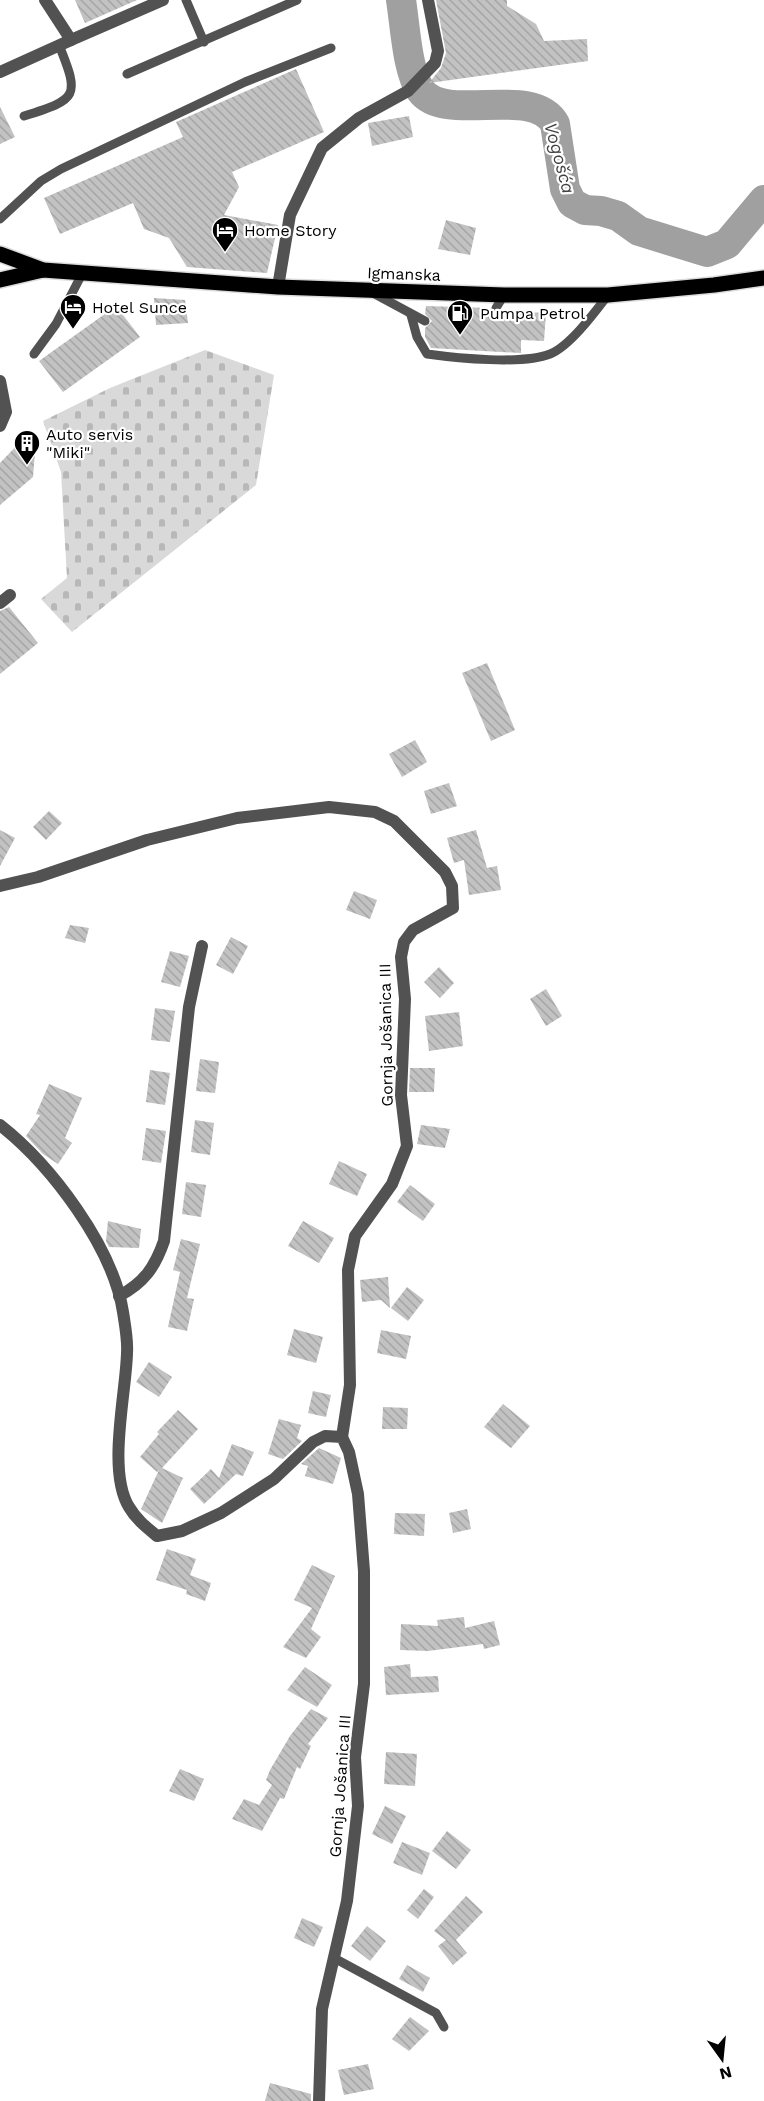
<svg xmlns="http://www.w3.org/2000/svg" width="764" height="2101" font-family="'Work Sans',sans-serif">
	<defs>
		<pattern id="cemetery-stones" width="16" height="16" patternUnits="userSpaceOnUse" patternTransform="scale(1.5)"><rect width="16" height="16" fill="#d9d9d9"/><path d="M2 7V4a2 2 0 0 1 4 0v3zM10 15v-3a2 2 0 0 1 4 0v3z" fill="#b8b8b8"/></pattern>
		<pattern id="building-back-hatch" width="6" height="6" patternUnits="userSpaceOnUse" patternTransform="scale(1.5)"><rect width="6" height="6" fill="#c2c2c2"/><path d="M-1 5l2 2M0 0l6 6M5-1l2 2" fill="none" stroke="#a5a5a5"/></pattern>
	</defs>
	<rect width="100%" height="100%" fill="#fff"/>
	<polygon fill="url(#cemetery-stones)" points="205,350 274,375 256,485 72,632 41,599 67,578 61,472 43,421 110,388"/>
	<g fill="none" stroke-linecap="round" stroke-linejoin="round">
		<path stroke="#a0a0a0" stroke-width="30" d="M401 0C405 24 407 72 421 91 446 124 533 84 555 124L565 189 572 203 585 210 601 211 618 216 639 231 707 252 727 244 764 200"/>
	</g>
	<g fill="url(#building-back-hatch)">
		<polygon points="75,0 137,0 85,23"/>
		<polygon points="436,0 507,0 507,6 536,24 544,41 587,39 588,61 429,83 441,68 446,53"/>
		<polygon points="296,69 324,132 232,172 239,187 224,215 278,225 267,273 187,267 169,238 144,229 133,203 60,234 44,198 183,137 176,122"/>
		<polygon points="0,107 15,137 0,144"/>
		<polygon points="409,116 413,137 372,146 368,123"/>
		<polygon points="446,220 476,228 470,255 438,249"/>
		<polygon points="154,298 185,300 188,323 156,325"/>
		<polygon points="116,306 140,337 63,392 39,361"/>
		<polygon points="426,306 489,308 495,315 502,311 546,313 544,341 521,340 521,353 431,348 425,337 425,328 432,321 425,314"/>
		<polygon points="23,439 35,452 33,477 0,505 0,463"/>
		<polygon points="9,607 38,643 0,674 0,611"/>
		<polygon points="487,663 515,730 491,741 462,673"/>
		<polygon points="415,740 427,762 402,777 389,754"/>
		<polygon points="449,783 457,806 431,814 424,791"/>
		<polygon points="49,811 62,823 46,840 33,827"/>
		<polygon points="0,830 15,838 0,866"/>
		<polygon points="476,830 487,868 497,866 501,890 469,895 464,860 454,863 447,838"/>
		<polygon points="354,891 377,900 370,919 346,910"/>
		<polygon points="70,925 89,928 85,943 65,938"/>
		<polygon points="231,937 248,946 233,974 216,965"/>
		<polygon points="170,951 189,956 180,987 161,982"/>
		<polygon points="439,967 454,983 440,998 424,982"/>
		<polygon points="546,989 562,1016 546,1026 530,999"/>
		<polygon points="155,1008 175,1011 170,1042 151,1040"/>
		<polygon points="459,1012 463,1046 429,1051 425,1016"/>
		<polygon points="200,1059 219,1062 215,1093 196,1091"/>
		<polygon points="410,1068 435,1068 434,1092 409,1092"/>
		<polygon points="150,1070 170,1073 165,1105 146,1102"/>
		<polygon points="49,1084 82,1098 65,1138 72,1143 58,1164 43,1154 26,1136 40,1115 36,1114"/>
		<polygon points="195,1120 214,1123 210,1155 191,1152"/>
		<polygon points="421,1125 450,1129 445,1148 417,1144"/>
		<polygon points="146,1128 166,1131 161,1163 142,1160"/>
		<polygon points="339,1161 367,1174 357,1196 329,1184"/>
		<polygon points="186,1182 206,1185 201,1217 182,1214"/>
		<polygon points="410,1185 435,1204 423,1221 397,1202"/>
		<polygon points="108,1221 141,1229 139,1248 109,1247 106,1241"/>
		<polygon points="303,1221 334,1238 319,1263 288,1246"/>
		<polygon points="181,1239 200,1244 187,1298 194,1299 187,1331 168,1327 180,1272 173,1270"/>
		<polygon points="388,1277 390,1308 381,1300 362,1302 360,1280"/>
		<polygon points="407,1287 424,1300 408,1321 391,1308"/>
		<polygon points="294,1329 323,1337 316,1363 287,1355"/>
		<polygon points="381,1330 411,1336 406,1359 377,1353"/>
		<polygon points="149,1362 172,1377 159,1397 136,1382"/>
		<polygon points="313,1391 331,1395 326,1417 308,1413"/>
		<polygon points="503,1404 530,1426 511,1448 484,1427"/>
		<polygon points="383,1407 408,1408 407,1429 382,1429"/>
		<polygon points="178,1410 198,1429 162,1468 183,1478 162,1523 141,1509 159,1470 157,1472 140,1457 159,1434 157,1432"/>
		<polygon points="279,1419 301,1425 297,1438 302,1441 283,1459 268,1454"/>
		<polygon points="232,1444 254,1452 243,1476 236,1474 204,1504 190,1489 211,1469 219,1478"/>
		<polygon points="319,1448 341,1458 333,1484 305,1476 308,1466 301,1464"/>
		<polygon points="467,1509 471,1529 453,1533 449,1513"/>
		<polygon points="395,1513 425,1514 424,1536 394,1534"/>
		<polygon points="167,1549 196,1559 190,1575 211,1583 205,1601 186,1594 187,1590 156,1580"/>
		<polygon points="312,1565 335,1576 311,1629 321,1637 306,1658 283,1647 312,1608 294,1600"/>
		<polygon points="464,1617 465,1628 494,1621 500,1645 484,1649 483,1644 428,1651 400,1650 401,1624 438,1626 437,1620"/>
		<polygon points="410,1664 411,1677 438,1676 439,1692 386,1695 384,1667"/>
		<polygon points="305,1667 332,1685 317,1707 287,1690"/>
		<polygon points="311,1709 328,1718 308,1744 311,1746 300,1769 297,1767 284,1799 280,1798 262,1831 232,1819 244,1799 259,1805 272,1785 266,1780 270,1770 290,1736"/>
		<polygon points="386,1752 417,1754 415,1786 384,1784"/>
		<polygon points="180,1769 204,1779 194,1801 169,1791"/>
		<polygon points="385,1806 406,1816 392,1844 372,1834"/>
		<polygon points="447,1831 471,1850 456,1869 432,1851"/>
		<polygon points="402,1842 430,1853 422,1875 393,1863"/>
		<polygon points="424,1889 434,1897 418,1919 407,1910"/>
		<polygon points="466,1896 483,1912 456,1940 467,1953 453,1965 438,1946 446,1940 434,1931"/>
		<polygon points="302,1918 323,1927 314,1947 294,1938"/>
		<polygon points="367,1926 386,1941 370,1961 351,1946"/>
		<polygon points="407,1965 430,1978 423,1992 399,1979"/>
		<polygon points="410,2017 429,2031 409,2051 392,2039"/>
		<polygon points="368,2064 374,2089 344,2095 338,2070"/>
		<polygon points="270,2083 311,2094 311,2101 265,2101"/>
	</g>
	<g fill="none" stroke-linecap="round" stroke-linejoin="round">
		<g stroke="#dbdbdb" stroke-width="18">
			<g id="primary">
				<polyline points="0,254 43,270 278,287 504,295 608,295 714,285 764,278"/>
				<polyline points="0,280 43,270"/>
			</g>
		</g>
		<g stroke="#525252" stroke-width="9">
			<polyline points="186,0 204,42"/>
			<polyline points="127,74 297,0"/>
			<path d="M24 116C78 99 80 97 59 45"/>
			<polyline points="0,219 41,181 61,169 245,82 331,48"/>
			<polyline points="373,293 425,321"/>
			<polyline points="496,308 504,295"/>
			<path d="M411 315 417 337 427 354C456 358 523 365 550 354 570 346 595 312 608 295"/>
			<polyline points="34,354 56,324 82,274"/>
			<polyline points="334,1958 436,2013 444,2027"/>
		</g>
		<g stroke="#525252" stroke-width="12">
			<polyline points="45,0 71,40 163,0"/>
			<polyline points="0,72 71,40"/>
			<polyline points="278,287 290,215 322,148 359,118 408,91 435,63 438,51 428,0"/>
			<polyline points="0,381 6,412 0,426"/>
			<polyline points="0,603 10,595"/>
			<polyline points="0,886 38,877 147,840 237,818 329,807 375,812 394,821 445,872 452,886 453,908 413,930 404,942 401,957 405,999 401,1095 407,1146 392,1184 355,1236 348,1270 350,1385 342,1437"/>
			<path d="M0 1125C51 1165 113 1247 123 1312 125 1325 128 1340 127 1353 126 1394 107 1471 129 1507 136 1519 146 1527 157 1536L182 1531 221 1513 274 1479 313 1442 325 1436 342 1437 349 1452 358 1494 364 1571V1684L355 1757 358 1806 347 1901 322 2009 319 2101"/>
			<path d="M119 1296C144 1283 155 1267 164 1241L189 1007 202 946"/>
		</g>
		<use href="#primary" stroke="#000" stroke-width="15"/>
	</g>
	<defs>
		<g id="hotel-pin" transform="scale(1.35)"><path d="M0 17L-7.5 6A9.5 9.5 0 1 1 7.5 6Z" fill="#000" stroke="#fff"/><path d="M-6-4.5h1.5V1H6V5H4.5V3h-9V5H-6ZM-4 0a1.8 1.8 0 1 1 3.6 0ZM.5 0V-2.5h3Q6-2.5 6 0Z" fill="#fff"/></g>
		<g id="fuel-pin" transform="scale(1.35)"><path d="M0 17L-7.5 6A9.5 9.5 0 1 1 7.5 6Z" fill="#000" stroke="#fff"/><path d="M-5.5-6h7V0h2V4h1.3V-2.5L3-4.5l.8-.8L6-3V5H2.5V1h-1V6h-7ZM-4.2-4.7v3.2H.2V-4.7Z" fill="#fff"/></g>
		<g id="building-pin" transform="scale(1.35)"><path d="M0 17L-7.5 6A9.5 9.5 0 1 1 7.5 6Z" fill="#000" stroke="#fff"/><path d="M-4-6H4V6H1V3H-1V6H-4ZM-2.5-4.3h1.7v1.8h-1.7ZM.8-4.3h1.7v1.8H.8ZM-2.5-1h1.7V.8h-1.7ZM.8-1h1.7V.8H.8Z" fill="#fff"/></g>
	</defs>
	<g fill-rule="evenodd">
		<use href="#hotel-pin" x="225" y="230"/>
		<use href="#hotel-pin" x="73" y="307"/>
		<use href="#fuel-pin" x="460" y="313"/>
		<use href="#building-pin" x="27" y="443"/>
	</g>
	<g text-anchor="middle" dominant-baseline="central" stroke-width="4.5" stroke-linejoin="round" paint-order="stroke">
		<g font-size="16" fill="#000" stroke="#fff" text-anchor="start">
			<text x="244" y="230">Home Story</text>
			<text x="92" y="307">Hotel Sunce</text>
			<text x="480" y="313">Pumpa Petrol</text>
			<text x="46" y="434">Auto servis<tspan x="46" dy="18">"Miki"</tspan></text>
		</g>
		<g font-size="16" fill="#000" stroke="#fff">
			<text transform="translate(404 274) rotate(2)">Igmanska</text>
			<text transform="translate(386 1035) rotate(-91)">Gornja Jošanica III</text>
			<text transform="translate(340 1786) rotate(-86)">Gornja Jošanica III</text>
		</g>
		<g font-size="18" font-style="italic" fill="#414141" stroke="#fff">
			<text transform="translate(560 158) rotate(75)">Vogošća</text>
		</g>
	</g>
	<g transform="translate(722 2059) rotate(165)" stroke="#ffffff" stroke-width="4.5" paint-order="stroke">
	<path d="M0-4.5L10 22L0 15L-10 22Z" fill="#000000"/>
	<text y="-9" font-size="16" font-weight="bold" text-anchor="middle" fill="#000000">N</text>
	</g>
</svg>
